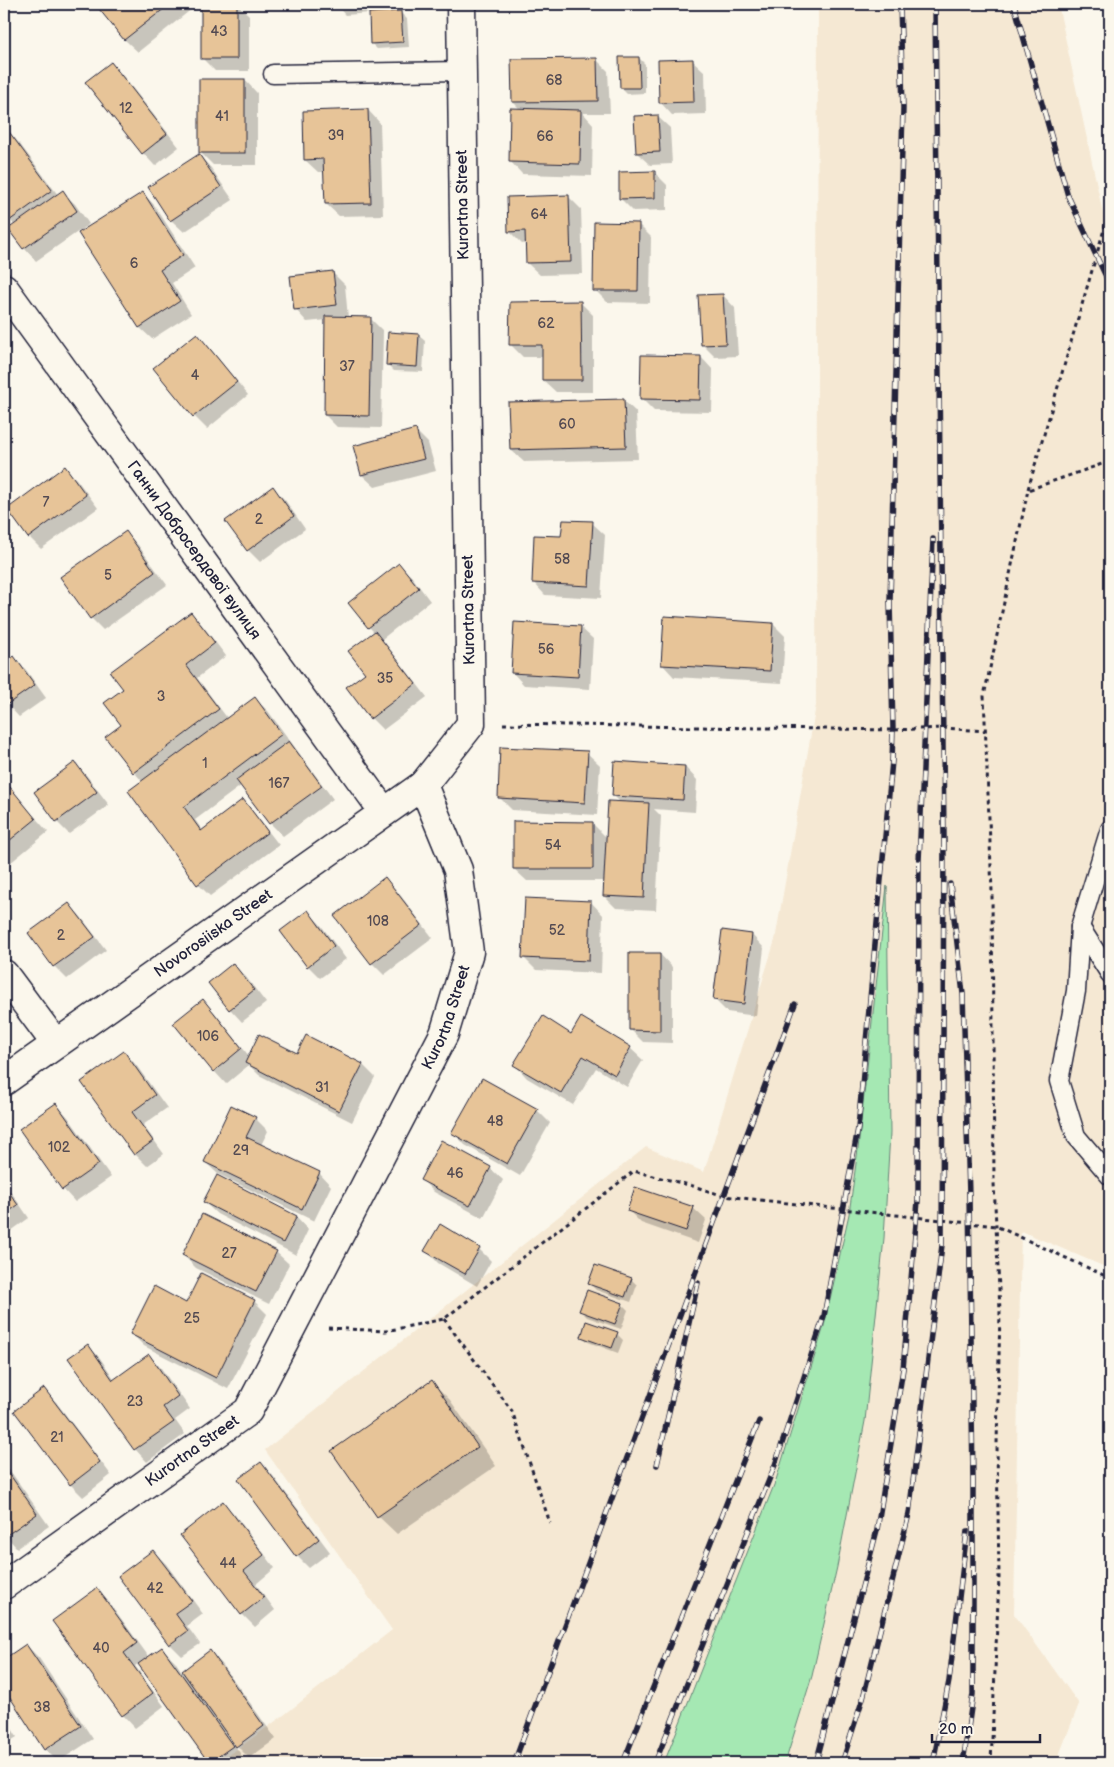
<svg xmlns="http://www.w3.org/2000/svg" width="1114" height="1767" font-family="'Balsamiq Sans',sans-serif">
	<rect width="100%" height="100%" fill="#fbf7ec"/>
	<filter id="ink" filterUnits="userSpaceOnUse"><feTurbulence type="fractalNoise" baseFrequency=".02" numOctaves="2"/><feDisplacementMap in="SourceGraphic" scale="10" xChannelSelector="R" yChannelSelector="G"/><feConvolveMatrix kernelMatrix="1 2 1 2 8 2 1 2 1" color-interpolation-filters="sRGB"/></filter>
	<g filter="url(#ink)">
		<polygon fill="#f5e8d3" points="818,4 1058,4 1110,246 1110,1269 1021,1231 1014,1614 1079,1704 1056,1763 218,1763 284,1715 392,1630 265,1450 646,1147 704,1172 775,940 816,705"/>
		<polygon fill="#a5e8b3" stroke="#648577" points="887,886 890,1133 884,1238 865,1421 837,1567 812,1676 785,1763 664,1763 776,1480 824,1326 849,1214 858,1149"/>
		<g fill="#0003">
			<polygon points="96,4 198,4 138,52 125,40"/>
			<polygon points="202,4 237,4 249,15 249,71 215,71 202,58"/>
			<polygon points="329,4 380,4 381,14 401,13 407,19 409,47 377,49 371,43 370,13 345,15 336,5 331,5"/>
			<polygon points="639,58 645,64 645,93 627,94 621,88"/>
			<polygon points="596,59 608,71 610,113 583,113 593,124 592,176 522,174 510,161 520,109 513,102"/>
			<polygon points="692,60 705,72 706,114 672,115 660,102"/>
			<polygon points="110,63 123,76 179,147 155,166 143,153"/>
			<polygon points="245,80 257,93 257,165 213,165 201,153"/>
			<polygon points="368,110 380,123 383,215 339,216 326,204 325,172 318,172 305,160"/>
			<polygon points="657,116 670,128 672,164 650,165 637,153"/>
			<polygon points="7,130 19,143 58,195 62,192 75,204 89,224 36,261 24,248 10,229 15,226 4,212 4,132"/>
			<polygon points="199,155 211,168 233,200 184,232 171,220"/>
			<polygon points="654,172 667,185 667,210 633,211 620,198"/>
			<polygon points="143,193 155,206 195,268 172,283 191,314 152,339 139,327"/>
			<polygon points="569,197 581,209 583,274 540,275 527,263 527,243 522,244 509,231"/>
			<polygon points="638,224 651,237 650,303 607,302 595,290"/>
			<polygon points="333,273 345,285 348,318 370,318 383,331 381,428 337,427 325,415 327,320 307,322 295,309"/>
			<polygon points="723,295 735,308 738,356 715,357 703,345"/>
			<polygon points="581,303 593,315 593,392 556,392 543,380 543,357 523,357 511,345"/>
			<polygon points="197,334 209,347 248,395 207,429 194,416 155,368"/>
			<polygon points="418,335 425,341 423,372 394,371 388,365"/>
			<polygon points="701,357 713,370 712,412 654,411 641,398"/>
			<polygon points="623,400 636,412 638,459 524,462 511,450"/>
			<polygon points="416,431 428,443 436,471 375,487 362,475 355,447"/>
			<polygon points="65,468 77,480 98,508 41,549 29,537"/>
			<polygon points="272,488 285,500 305,529 260,562 248,550"/>
			<polygon points="592,523 605,535 601,598 545,595 533,582 562,538"/>
			<polygon points="125,532 138,545 167,585 103,630 91,618"/>
			<polygon points="399,565 412,577 430,601 382,639 427,697 383,730 371,718 367,673 375,633 369,627"/>
			<polygon points="191,613 203,626 226,656 197,678 228,719 255,699 268,711 333,799 283,836 270,823 242,785 195,820 203,831 243,801 255,814 279,845 210,896 198,884 143,782 134,772 107,737 122,725 125,689"/>
			<polygon points="665,617 773,624 785,636 782,683 674,677 662,664"/>
			<polygon points="580,627 593,639 590,689 524,685 512,672"/>
			<polygon points="14,658 26,670 46,698 19,717 4,701 4,665"/>
			<polygon points="587,753 600,765 597,815 512,810 499,797"/>
			<polygon points="75,764 87,776 109,805 69,834 57,822 36,792"/>
			<polygon points="685,767 697,780 695,812 654,809 661,816 656,910 616,908 604,896 605,881 527,881 514,869 592,823 607,838 621,803 613,795"/>
			<polygon points="10,789 48,832 4,868 4,794"/>
			<polygon points="385,879 397,891 433,938 384,975 372,963"/>
			<polygon points="591,902 603,915 601,973 536,970 523,957"/>
			<polygon points="69,904 81,917 106,950 67,979 54,966 30,933"/>
			<polygon points="308,912 320,924 346,959 320,978 308,966"/>
			<polygon points="752,935 764,948 756,1016 727,1012 715,1000"/>
			<polygon points="660,954 672,967 672,1043 643,1042 631,1030"/>
			<polygon points="233,965 246,977 266,1003 242,1022 230,1009"/>
			<polygon points="203,1001 215,1013 249,1056 298,1055 307,1036 363,1065 375,1077 352,1122 259,1075 249,1065 226,1084 214,1071 175,1023"/>
			<polygon points="572,1035 630,1048 643,1060 627,1087 596,1068 573,1105 527,1078 515,1065"/>
			<polygon points="124,1052 136,1065 167,1108 143,1125 164,1154 147,1166 135,1154"/>
			<polygon points="483,1080 537,1110 550,1123 520,1176 465,1145 453,1132"/>
			<polygon points="56,1104 68,1117 111,1177 75,1202 63,1189"/>
			<polygon points="255,1118 268,1131 261,1145 319,1173 331,1186 314,1221 218,1174 205,1162"/>
			<polygon points="490,1168 503,1180 483,1218 434,1192 421,1179"/>
			<polygon points="4,1182 29,1218 4,1236"/>
			<polygon points="204,1202 296,1217 308,1230 296,1255 217,1214"/>
			<polygon points="693,1208 706,1220 698,1243 641,1223 629,1211"/>
			<polygon points="479,1249 491,1261 477,1286 438,1263 426,1250"/>
			<polygon points="276,1252 289,1264 269,1304 196,1268 183,1255"/>
			<polygon points="631,1279 637,1285 631,1302 596,1290 590,1284"/>
			<polygon points="254,1301 267,1314 228,1389 144,1346 132,1334 187,1304"/>
			<polygon points="622,1304 628,1310 621,1329 587,1317 581,1311"/>
			<polygon points="617,1334 623,1340 618,1353 588,1342 582,1336"/>
			<polygon points="88,1346 100,1358 115,1380 149,1356 161,1368 190,1409 175,1420 185,1434 147,1462 135,1449"/>
			<polygon points="432,1382 450,1400 496,1466 397,1534 378,1516"/>
			<polygon points="44,1390 56,1402 111,1475 83,1497 70,1484"/>
			<polygon points="4,1462 49,1526 17,1548 4,1534"/>
			<polygon points="261,1463 273,1476 330,1552 309,1568 297,1556"/>
			<polygon points="223,1503 235,1515 275,1568 256,1584 275,1610 255,1627 242,1614 181,1535"/>
			<polygon points="153,1551 166,1564 203,1614 187,1626 200,1644 182,1656 170,1644"/>
			<polygon points="97,1589 109,1602 149,1657 162,1648 175,1661 182,1672 210,1652 222,1664 276,1739 249,1758 237,1746 236,1747 244,1759 238,1763 211,1763 139,1663 135,1666 164,1706 135,1728 123,1715"/>
			<polygon points="26,1645 39,1658 93,1739 58,1762 45,1749 4,1686 4,1660"/>
			<polygon points="4,1716 17,1737 4,1745"/>
		</g>
		<g fill="#e7c498" stroke="#22223b">
			<polygon points="95,4 170,4 124,40"/>
			<rect x="201" y="4" width="36" height="55"/>
			<polygon points="401,11 403,42 370,44 369,13"/>
			<polygon points="619,57 639,57 640,88 620,88"/>
			<polygon points="597,58 598,101 512,102 511,59"/>
			<polygon points="693,59 694,102 659,103 658,60"/>
			<polygon points="111,62 167,134 142,154 85,82"/>
			<rect x="199" y="79" width="46" height="74"/>
			<polygon points="510,108 581,110 580,164 509,162"/>
			<polygon points="368,109 371,203 325,204 323,159 304,160 303,111"/>
			<polygon points="658,115 660,152 636,153 634,116"/>
			<polygon points="7,129 52,190 9,221 4,214 4,131"/>
			<polygon points="199,154 221,187 170,221 148,187"/>
			<polygon points="655,171 655,198 619,199 619,172"/>
			<polygon points="63,190 77,211 23,249 8,229"/>
			<polygon points="143,192 183,255 160,270 180,301 139,328 78,233"/>
			<polygon points="569,195 571,262 526,263 525,231 508,232 507,197"/>
			<polygon points="594,222 639,223 638,291 593,291"/>
			<polygon points="333,271 337,305 294,310 290,276"/>
			<polygon points="723,294 726,344 701,345 698,295"/>
			<polygon points="581,301 582,380 542,380 542,345 509,345 510,302"/>
			<polygon points="325,316 371,317 369,416 324,415"/>
			<polygon points="388,332 419,334 417,367 386,365"/>
			<polygon points="197,333 237,382 193,417 153,368"/>
			<polygon points="641,355 701,356 700,400 640,399"/>
			<polygon points="624,399 626,447 510,450 508,402"/>
			<polygon points="416,429 424,459 361,475 353,446"/>
			<polygon points="65,466 86,495 28,538 7,509"/>
			<polygon points="273,486 294,516 247,551 225,521"/>
			<polygon points="563,520 593,521 589,586 532,583 534,535 561,536"/>
			<polygon points="126,531 155,572 90,619 60,577"/>
			<polygon points="399,563 419,588 368,628 348,603"/>
			<polygon points="191,612 215,643 186,665 219,709 133,773 105,737 121,725 104,703 123,689 110,672"/>
			<polygon points="664,616 773,623 770,671 661,665"/>
			<polygon points="514,622 581,626 578,677 511,673"/>
			<polygon points="375,631 416,684 370,719 346,687 365,673 348,651"/>
			<polygon points="14,656 35,685 5,706 4,703 4,664"/>
			<polygon points="255,697 282,734 184,807 201,831 243,799 268,832 197,885 128,791"/>
			<polygon points="289,741 322,786 269,824 236,780"/>
			<polygon points="500,747 588,751 585,803 498,798"/>
			<polygon points="614,761 685,766 683,800 612,796"/>
			<polygon points="75,762 97,792 56,822 34,792"/>
			<polygon points="10,787 36,819 4,845 4,792"/>
			<polygon points="608,801 649,803 644,898 603,896"/>
			<polygon points="513,821 593,822 593,869 513,869"/>
			<polygon points="385,877 422,925 371,964 334,916"/>
			<polygon points="525,898 591,901 589,961 522,958"/>
			<polygon points="69,903 95,937 53,967 28,933"/>
			<polygon points="308,910 334,946 307,967 280,931"/>
			<polygon points="722,930 752,934 744,1004 713,1000"/>
			<polygon points="629,953 660,953 660,1031 629,1030"/>
			<polygon points="233,963 254,990 229,1010 208,983"/>
			<polygon points="203,999 242,1048 213,1072 173,1023"/>
			<polygon points="543,1016 571,1034 581,1017 631,1047 615,1075 583,1056 561,1093 513,1065"/>
			<polygon points="259,1034 297,1053 306,1035 363,1064 339,1111 245,1063"/>
			<polygon points="124,1051 155,1095 132,1112 153,1141 134,1155 81,1082"/>
			<polygon points="482,1078 538,1109 507,1164 451,1133"/>
			<polygon points="56,1103 99,1164 62,1190 19,1129"/>
			<polygon points="231,1105 256,1117 246,1137 320,1172 302,1209 204,1162"/>
			<polygon points="441,1140 491,1167 470,1206 420,1180"/>
			<polygon points="217,1175 297,1216 283,1243 203,1202"/>
			<polygon points="4,1185 18,1205 4,1215"/>
			<polygon points="635,1187 694,1207 686,1231 627,1211"/>
			<polygon points="202,1214 277,1251 256,1292 182,1255"/>
			<polygon points="440,1224 480,1248 465,1274 424,1251"/>
			<polygon points="595,1265 632,1278 625,1297 588,1284"/>
			<polygon points="201,1273 255,1300 216,1378 130,1334 154,1286 186,1303"/>
			<polygon points="587,1290 623,1303 615,1324 579,1311"/>
			<polygon points="586,1321 618,1332 612,1348 581,1337"/>
			<polygon points="88,1344 113,1380 149,1354 178,1396 163,1407 174,1422 134,1450 68,1358"/>
			<polygon points="432,1380 478,1447 377,1517 331,1451"/>
			<polygon points="44,1388 100,1462 70,1485 14,1411"/>
			<polygon points="261,1462 319,1539 296,1557 238,1479"/>
			<polygon points="4,1466 37,1514 4,1537"/>
			<polygon points="223,1501 264,1555 244,1571 264,1597 241,1615 180,1535"/>
			<polygon points="153,1550 192,1601 175,1613 188,1631 169,1645 118,1576"/>
			<polygon points="97,1588 137,1643 124,1653 153,1693 122,1716 52,1621"/>
			<polygon points="26,1644 81,1726 44,1750 4,1688 4,1659"/>
			<polygon points="162,1647 233,1746 209,1763 138,1664"/>
			<polygon points="210,1650 264,1726 236,1747 182,1671"/>
		</g>
		<g fill="none" stroke-linecap="round" stroke-linejoin="round">
			<g stroke="#22223b" stroke-width="21">
				<g id="service">
					<polyline points="273,74 461,71"/>
					<polyline points="1110,829 1080,927 1076,991 1059,1081 1076,1136 1110,1176"/>
					<polyline points="1080,927 1110,974"/>
				</g>
			</g>
			<g stroke="#22223b" stroke-width="31">
				<g id="minor">
					<path id="s1" d="M4 288 384 812"/>
					<polyline points="4,974 56,1044"/>
					<path id="s2" d="M4 1081 423 785"/>
					<path id="s3" d="M4 1585 248 1411 444 1034 469 952 458 870 423 785 471 724 461 4"/>
				</g>
			</g>
			<g stroke="#22223b" stroke-width="3" stroke-dasharray="4 4" stroke-linecap="butt">
				<polyline points="1028,489 1110,209"/>
				<polyline points="503,724 893,730 943,728 985,731"/>
				<polyline points="444,1319 512,1411 550,1523"/>
				<polyline points="328,1328 386,1331 444,1319 634,1171 693,1186 724,1196 996,1226 1110,1278"/>
				<polyline points="991,1763 999,1578 997,1444 1000,1311 994,1183 992,892 984,696 1028,490 1102,464 1110,469"/>
			</g>
			<use href="#service" stroke="#fbf7ec" stroke-width="18"/>
			<use href="#minor" stroke="#fbf7ec" stroke-width="28"/>
			<g stroke="#22223b" stroke-width="5.5">
				<g id="rail">
					<polyline points="1014,4 1068,196 1110,285"/>
					<polyline points="950,884 963,994 969,1195 973,1481 973,1694 963,1763"/>
					<polyline points="657,1465 698,1283"/>
					<polyline points="514,1763 795,1004"/>
					<polyline points="623,1763 759,1421"/>
					<polyline points="655,1763 775,1465 824,1316 858,1128 892,761 893,730 890,602 903,108 900,4"/>
					<polyline points="816,1763 877,1530 903,1369 918,1201 919,861 933,539"/>
					<polyline points="842,1763 863,1698 909,1514 942,1245 944,837 935,4"/>
					<polyline points="933,1763 949,1681 967,1531"/>
				</g>
			</g>
			<use href="#rail" stroke="#fbf7ec" stroke-width="4" stroke-dasharray="11" stroke-linecap="butt"/>
		</g>
	</g>
	<g text-anchor="middle" dominant-baseline="central" stroke-width="4.5" stroke-linejoin="round" paint-order="stroke">
		<g font-size="14" fill="#534a52">
			<text x="219" y="31">43</text>
			<text x="554" y="80">68</text>
			<text x="126" y="108">12</text>
			<text x="222" y="116">41</text>
			<text x="336" y="135">39</text>
			<text x="545" y="136">66</text>
			<text x="539" y="214">64</text>
			<text x="134" y="263">6</text>
			<text x="546" y="323">62</text>
			<text x="347" y="366">37</text>
			<text x="195" y="375">4</text>
			<text x="567" y="424">60</text>
			<text x="46" y="502">7</text>
			<text x="259" y="519">2</text>
			<text x="562" y="559">58</text>
			<text x="108" y="575">5</text>
			<text x="546" y="649">56</text>
			<text x="385" y="678">35</text>
			<text x="161" y="696">3</text>
			<text x="205" y="763">1</text>
			<text x="279" y="783">167</text>
			<text x="553" y="845">54</text>
			<text x="378" y="921">108</text>
			<text x="557" y="930">52</text>
			<text x="61" y="935">2</text>
			<text x="208" y="1036">106</text>
			<text x="322" y="1087">31</text>
			<text x="495" y="1121">48</text>
			<text x="59" y="1147">102</text>
			<text x="241" y="1150">29</text>
			<text x="455" y="1173">46</text>
			<text x="229" y="1253">27</text>
			<text x="192" y="1318">25</text>
			<text x="135" y="1401">23</text>
			<text x="57" y="1437">21</text>
			<text x="228" y="1563">44</text>
			<text x="155" y="1588">42</text>
			<text x="101" y="1648">40</text>
			<text x="42" y="1707">38</text>
		</g>
		<g font-size="16" fill="#22223b" stroke="#fbf7ec">
			<text transform="translate(463 205) rotate(-91)">Kurortna Street</text>
			<text stroke="none"><textPath href="#s1" startOffset="324">Ганни Добросердової вулиця</textPath></text>
			<text transform="translate(469 610) rotate(-91)">Kurortna Street</text>
			<text stroke="none"><textPath href="#s2" startOffset="256">Novorosiiska Street</textPath></text>
			<text stroke="none"><textPath href="#s3" startOffset="741">Kurortna Street</textPath></text>
			<text stroke="none"><textPath href="#s3" startOffset="231">Kurortna Street</textPath></text>
		</g>
	</g>
	<rect width="1114" height="1767" fill="none" stroke="#fbf7ec" stroke-width="20"/>
	<rect x="10" y="10" width="1094" height="1747" fill="none" stroke="#22223b" stroke-width="2" filter="url(#ink)"/>
	<path d="M932 1734v8h108v-8" fill="none" stroke="#22223b" stroke-width="2.5"/>
	<text x="939" y="1734" font-size="15" fill="#22223b" stroke="#fbf7ec" stroke-width="4" paint-order="stroke">20 m</text>
</svg>
